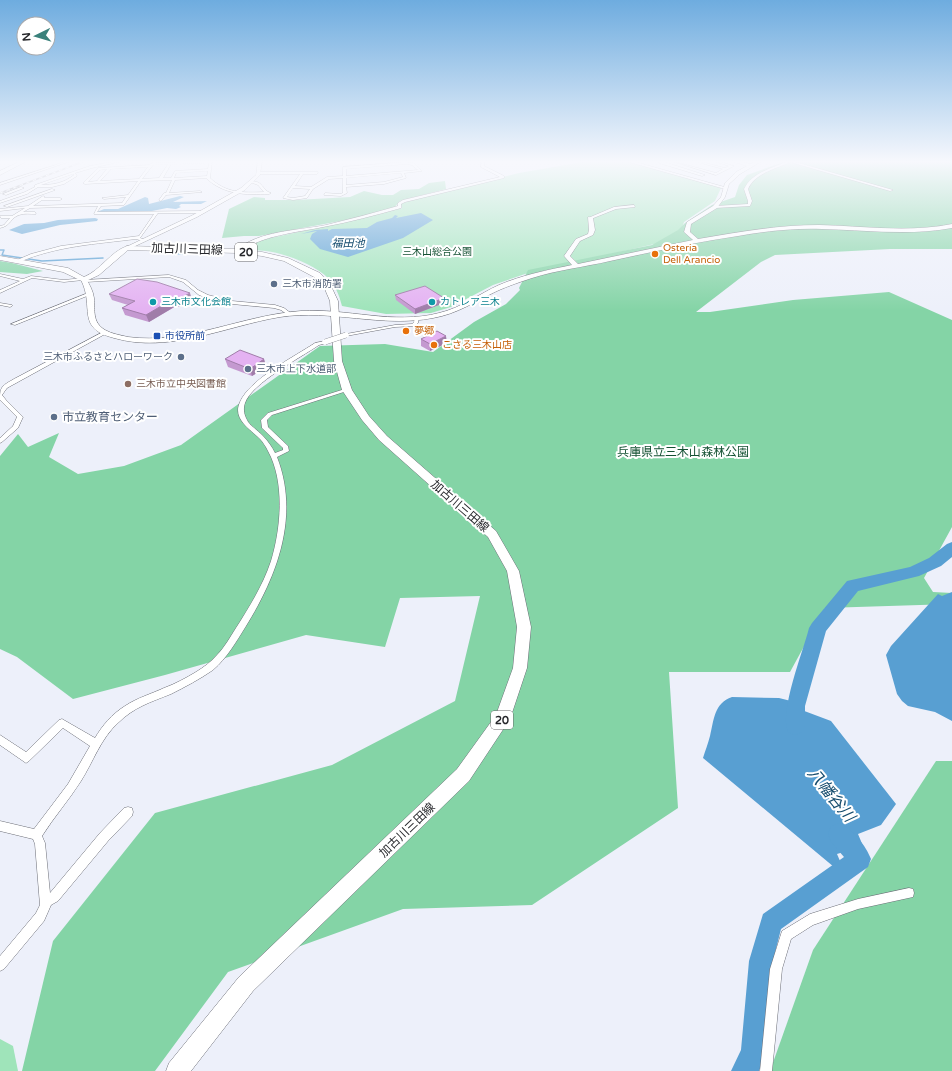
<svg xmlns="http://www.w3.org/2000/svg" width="952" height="1071" font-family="'Varela Round','Noto Sans JP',sans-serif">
	<rect width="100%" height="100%" fill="#edf0fa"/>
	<g fill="#9fe4ba">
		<path d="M588 161H628L721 188 715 201 684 222 681 231 685 237 528 273 493 285 451 307 431 313 386 314 342 306C339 295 336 286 328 278 315 265 284 253 266 251 258 250 250 251 244 247L261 240 360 219 402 208 401 204 408 201 519 173Z"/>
		<polygon points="0,1039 13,1046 18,1071 0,1071"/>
	</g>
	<g fill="#84d4a6">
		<polygon points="786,161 952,161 952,249 890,249 775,255 761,262 696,312 710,312 793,300 889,292 952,320 952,527 924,578 933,592 952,593 952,604 825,608 790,672 669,672 678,808 532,905 403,909 228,972 155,1071 22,1071 53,941 155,813 332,765 455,701 480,596 400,598 385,647 306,635 165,675 73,699 17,657 0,649 0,456 18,434 28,447 59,433 49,457 78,474 124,466 181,445 320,346 385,344 433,352 474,322 506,304 520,290 519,288 528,270 652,245 678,230 685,223 712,205 735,197 739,185 747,175"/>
		<polygon points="445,181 446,189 400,201 394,208 357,218 259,236 244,236 222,238 229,209 254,197 265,198 265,200 296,200 350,197 364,191 382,195 393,195 401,190 419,189 429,183"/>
		<polygon points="0,261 12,263 43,271 27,274 0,272"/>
		<polygon points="936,761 952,761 952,1071 770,1071 813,950"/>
	</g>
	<g fill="#589fd2">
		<polygon points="180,196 184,197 173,202 207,201 201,204 181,204 179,206 181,207 176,209 167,208 147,212 97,212 104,209 118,209 145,197 148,198 149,204"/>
		<polygon points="421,213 433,220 403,238 348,257 320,249 310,239 312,234 317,231 301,234 315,230 328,229 328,231 332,229 367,228 377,222 392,218 395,215 398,216 396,218"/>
		<polygon points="95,218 98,219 97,221 60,225 22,234 9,230 24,224 44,223 58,220"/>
		<polygon points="952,592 952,721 935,712 908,706 902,701 897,694 886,655 891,646 938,594 942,596"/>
		<path d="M732 697 779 698 791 701 799 709 831 721 896 804 881 825 858 834 863 846 837 854 840 861 834 867 703 758C705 751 708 744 710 736 714 720 714 703 732 697Z"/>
	</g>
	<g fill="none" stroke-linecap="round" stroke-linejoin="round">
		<g stroke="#589fd2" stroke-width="1.5">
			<polyline points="0,250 4,250 2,255 42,261 103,258"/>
			<polyline points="155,253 218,255"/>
		</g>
		<g fill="#589fd2" fill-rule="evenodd">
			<path d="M952 542V557L941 566 919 576 858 591 826 631 805 706V726L802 732 795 735 788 732C779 711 803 652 809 628L812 623 847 581 910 567 929 558 947 544Z"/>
			<path d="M839 823C853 829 866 846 871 859L868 867 781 929 773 961 767 1051 759 1071H731L741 1050 749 961 763 914 844 857 831 842 828 834 831 826Z"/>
		</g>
		<g stroke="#6c6e77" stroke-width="1">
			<g id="street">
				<polygon points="68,161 71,161 0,185 0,183"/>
				<path d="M118 161H122L92 168 75 173 77 176 64 184 52 187H38L27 194 0 203V201L25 192 35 187V185L90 166ZM73 174 74 175C64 183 53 185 41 185Z"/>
				<path d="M155 161H157L155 163 212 161 210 178C226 193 242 193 264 192L258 185 250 182C263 179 262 191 271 193L269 194C246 195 224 195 206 178L175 180 169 193 200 191 202 192 166 195 161 201 159 200 164 193H166L172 180 141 181 124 205 101 206 97 212 202 211 204 212 202 213H158L140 238 143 239V241L136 239C96 244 57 246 19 262H17V260L31 254 61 246 139 236 154 214H94L98 206 30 208 23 212H35L36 214C31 214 24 213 19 215 10 218 11 226 0 228V226L4 225 10 218H1L0 216H12L25 208 0 211V209L28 206 43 196 45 197 44 198H60L62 199 60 200H42L33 206 122 203 126 197 104 199 102 198 128 195 138 181 85 184 83 183 98 168 149 165ZM209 163 208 169 175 171 171 178H163L171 164ZM168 164 159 178 142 179 153 165ZM148 167 139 179 100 181 111 169ZM107 169 97 181 88 182 100 170ZM208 171 207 176 174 178 176 173Z"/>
				<path d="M482 161H484V166L504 176V178L405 202 401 204V208C376 215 350 222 323 227 294 233 264 235 238 252L235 251C259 230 297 231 326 225 350 219 374 213 398 206V203L403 200 500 177 481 167Z"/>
				<polygon points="629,161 632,161 728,188 725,189 629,162"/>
				<polygon points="660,161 669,161 664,162 705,175 702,176 659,163"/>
				<polygon points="672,161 716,173 723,169 694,161 697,161 725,168 729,166 714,161 717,161 734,166 716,175"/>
				<path d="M788 161H792L893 190 890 191 790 162C776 169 755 173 748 189L752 201 750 206 715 208 713 207 715 206 748 204V201L744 189C752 172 773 168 788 161Z"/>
				<path d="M407 162 414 163 422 171 404 173 406 178 384 184 346 187 347 193 341 196 324 195 325 193 340 194 343 193V178L329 179 313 189 307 198 293 200 283 198 300 174H259L257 173 259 172H318L317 174H303L295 186 311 187 327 177 343 176V167ZM407 164 412 165 418 170 346 176V169ZM401 173 403 177 384 182 346 185V178ZM293 188 310 189 305 196 293 198 287 197Z"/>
				<polygon points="21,187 24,188 6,195 3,194"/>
				<polygon points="52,189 55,190 7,207 4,206"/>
				<polygon points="634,205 635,207 616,209 591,219 588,218 614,207"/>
				<polygon points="0,274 23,279 31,276 64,280 83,278 85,279 83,280 64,282 32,278 0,293 0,290 20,281 0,276"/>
				<polygon points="169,275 186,280 198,290 208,295 232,301 275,305 284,308 292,314 288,315 281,310 274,308 232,304 207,298 199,295 183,282 169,277 86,282 84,281 86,280"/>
				<polygon points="88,293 92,294 15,325 11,324"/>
				<polygon points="0,303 12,305 12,306 10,307 0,305"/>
				<polygon points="415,317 419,318 418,323 415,326 395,327 346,336 344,335 346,334 395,325 412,324 414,322"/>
				<path d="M103 332 107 333 7 388 2 395 6 400 23 417 18 428 2 442 0 443V438L13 426 17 417 0 400C0 386 2 386 14 379Z"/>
				<path d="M325 341H327V343L319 345C300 358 252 383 245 403 243 408 244 414 246 418 249 426 258 430 263 436 268 441 272 447 275 453L283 450V448L262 428 261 420 268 413 345 389 347 388 350 390 272 415 267 420 268 427 288 446 289 451 277 457C300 516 277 576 246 626 236 642 227 658 213 670 200 679 185 687 171 694 151 702 134 707 118 723 101 738 93 762 81 781 69 800 54 817 42 836L45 843 50 893 100 833 124 808 128 807 132 808 133 812 132 816 108 841 58 901 51 905 44 921 4 969 0 971V956L36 913 40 905 35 844 33 839 0 831V821L34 829 68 784 90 746 63 728 29 761 26 763 0 745V735L26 752 59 720 62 719 95 738C102 726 112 714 125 706 137 698 151 694 164 688 175 684 186 678 196 672 204 667 211 662 217 655 225 647 230 637 236 628 250 606 263 585 271 561 281 528 285 482 268 451 266 447 263 442 260 439 250 429 232 419 240 402 250 379 294 357 315 343Z"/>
				<polygon points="909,888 913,889 914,893 913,897 858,909 813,925 791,939 782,969 772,1071 760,1071 770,969 782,931 810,914 858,899"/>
			</g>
		</g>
		<g stroke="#6c6e77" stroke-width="1">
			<g id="secondary">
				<polygon points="258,161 262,161 260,175 245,190 197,217 129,249 124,248 193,215 241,188 256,175"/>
				<path d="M731 161H737L751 164 757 161H762L740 174 729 184 725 197 717 208 691 224 690 232 698 239C738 232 778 225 819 225 864 226 907 233 952 224V228C908 236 866 230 822 229 794 228 766 231 738 236 695 242 652 252 610 261 584 267 557 270 532 278 520 282 508 286 497 291 476 301 457 314 433 318 382 328 331 309 280 317 226 326 169 354 114 338 75 328 95 307 81 280L84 278 86 279C90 285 93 291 94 298 95 311 92 322 105 330 112 334 120 335 128 337 187 345 242 315 301 311 346 308 394 325 439 313 461 308 479 294 499 285 522 275 548 270 572 265L564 256 576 239 588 234 589 230 588 217 593 218 595 230 593 235 580 241 570 256 578 264 693 240 684 232 687 222 713 206 721 197 725 183 736 172 747 166Z"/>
			</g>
		</g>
		<g stroke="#6c6e77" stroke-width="1">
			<g id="primary">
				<polygon points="21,161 27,161 0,175 0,171"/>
				<path d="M127 246 237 249 262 252 288 258 320 273 331 286 338 301 342 361 352 390 369 416 387 436 496 531 519 571 531 627 527 668 510 719 469 781 253 991 191 1071H166L169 1063 239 977 457 769 496 715 513 668 517 627 507 571 488 537 379 440 362 420 342 390 334 361 330 301 324 287 314 277 284 261 262 256 237 253 128 250 99 275 84 282 63 272 0 260V256L68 268 84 277C101 270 110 252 127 246Z"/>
			</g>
		</g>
		<use href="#street" fill="#fff" fill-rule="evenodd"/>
		<use href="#secondary" fill="#fff" fill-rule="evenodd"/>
		<use href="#primary" fill="#fff" fill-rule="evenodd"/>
		<g stroke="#92949b" stroke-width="1.5">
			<polyline id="rail" points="0,193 85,161"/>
		</g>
		<use href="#rail" stroke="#fff" stroke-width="1" stroke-dasharray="3.5" stroke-linecap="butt"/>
		<g stroke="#6c6e77" stroke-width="6" stroke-linecap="butt">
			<polyline id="street-bridge" points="325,342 346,335"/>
		</g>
		<use href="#street-bridge" stroke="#fff" stroke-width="5.5"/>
	</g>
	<g fill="#c499d0">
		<polygon points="109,294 192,300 179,307 176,306 149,322 125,315 122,308 128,305 112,300"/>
		<polygon points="395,295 444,303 415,314 396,300"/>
		<polygon points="421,339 447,343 430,351 421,346"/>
		<polygon points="225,359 264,359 266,367 252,376 228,367"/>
	</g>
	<g fill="#a07da9">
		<polygon points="190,293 192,300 179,307 177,300"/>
		<polygon points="444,298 444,303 415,314 415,309"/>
		<polygon points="173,299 176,306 149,322 146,315"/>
		<polygon points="446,336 447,343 430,351 430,344"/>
		<polygon points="264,359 266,367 252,376 250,369"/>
	</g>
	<g fill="#e4b2f2" stroke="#a07da9">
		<polygon points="137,279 157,282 190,293 177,300 173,299 146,315 122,308 135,301 109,294"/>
		<polygon points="425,286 444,298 415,309 395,295"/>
		<polygon points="437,331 446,336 430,344 421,339"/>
		<polygon points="240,350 264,359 250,369 225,359"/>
	</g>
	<linearGradient id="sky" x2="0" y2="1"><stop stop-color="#6eacdf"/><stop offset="0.52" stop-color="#f7f8fd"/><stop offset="1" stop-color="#f7f8fd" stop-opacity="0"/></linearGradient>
	<rect width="952" height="311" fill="url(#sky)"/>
	<g fill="#e8710a" stroke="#fff" stroke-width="1.5">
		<circle cx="655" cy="254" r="4"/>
		<circle cx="406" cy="331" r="4"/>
		<circle cx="434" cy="345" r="4"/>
	</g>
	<g fill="#5c6f8a" stroke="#fff" stroke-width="1.5">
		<circle cx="274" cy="284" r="4"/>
		<circle cx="181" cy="357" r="4"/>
		<circle cx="248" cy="369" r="4"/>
		<circle cx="54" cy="417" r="4"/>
	</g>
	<g fill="#0f9aa8" stroke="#fff" stroke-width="1.5">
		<circle cx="153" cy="302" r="4"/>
		<circle cx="432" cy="302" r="4"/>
	</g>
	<rect fill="#1a4fb4" stroke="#fff" stroke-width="1.5" x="153" y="332" width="8" height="8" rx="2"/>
	<circle fill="#8d6e63" stroke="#fff" stroke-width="1.5" cx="128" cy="384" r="4"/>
	<g text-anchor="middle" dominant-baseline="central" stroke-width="4" stroke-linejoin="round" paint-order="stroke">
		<g font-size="10" fill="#c56008" stroke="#fff" text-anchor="start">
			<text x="663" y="248">Osteria<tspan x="663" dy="12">Dell Arancio</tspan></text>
			<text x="414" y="331">夢郷</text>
			<text x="442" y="345">こさる三木山店</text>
		</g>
		<g font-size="10" fill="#145133" stroke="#fff">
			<text x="437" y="252">三木山総合公園</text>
		</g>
		<g font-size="10" fill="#4e5e75" stroke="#fff" text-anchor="start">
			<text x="282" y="284">三木市消防署</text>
			<text x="173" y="357" text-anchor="end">三木市ふるさとハローワーク</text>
			<text x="256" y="369">三木市上下水道部</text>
		</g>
		<g font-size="10" fill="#0d838f" stroke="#fff" text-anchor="start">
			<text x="161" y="302">三木市文化会館</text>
			<text x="440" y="302">カトレア三木</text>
		</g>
		<g font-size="10" fill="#164399" stroke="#fff" text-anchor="start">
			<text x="165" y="336">市役所前</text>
		</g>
		<g font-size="10" fill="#785e54" stroke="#fff" text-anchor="start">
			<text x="136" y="384">三木市立中央図書館</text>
		</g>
		<g font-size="11" font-style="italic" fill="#144b6d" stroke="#fff">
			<text x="348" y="243">福田池</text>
		</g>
		<g fill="#fff" stroke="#68686b" stroke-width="1">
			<rect x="235" y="243" width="22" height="18" rx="3"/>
			<rect x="491" y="711" width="22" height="18" rx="3"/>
		</g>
		<g font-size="11" font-weight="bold" fill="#27282c">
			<text x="246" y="252">20</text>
			<text x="502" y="720">20</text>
		</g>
		<g font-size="12" fill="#27282c" stroke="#fff">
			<text transform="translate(187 249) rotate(2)">加古川三田線</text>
			<text transform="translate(460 506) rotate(41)">加古川三田線</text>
			<text transform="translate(407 830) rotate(-44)">加古川三田線</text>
		</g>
		<g font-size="12" fill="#4e5e75" stroke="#fff" text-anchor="start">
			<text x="62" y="417">市立教育センター</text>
		</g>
		<g font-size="12" fill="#145133" stroke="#fff">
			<text x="683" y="452">兵庫県立三木山森林公園</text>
		</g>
		<g font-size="16" font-style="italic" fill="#144b6d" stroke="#fff">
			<text transform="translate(831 795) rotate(51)">八幡谷川</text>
		</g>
	</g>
	<g transform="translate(36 36) rotate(265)"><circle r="19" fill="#ffffff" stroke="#a9a9ab"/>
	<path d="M0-3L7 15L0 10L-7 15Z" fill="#3a817b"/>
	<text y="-6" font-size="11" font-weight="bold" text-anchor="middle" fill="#27282c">N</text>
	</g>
</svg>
